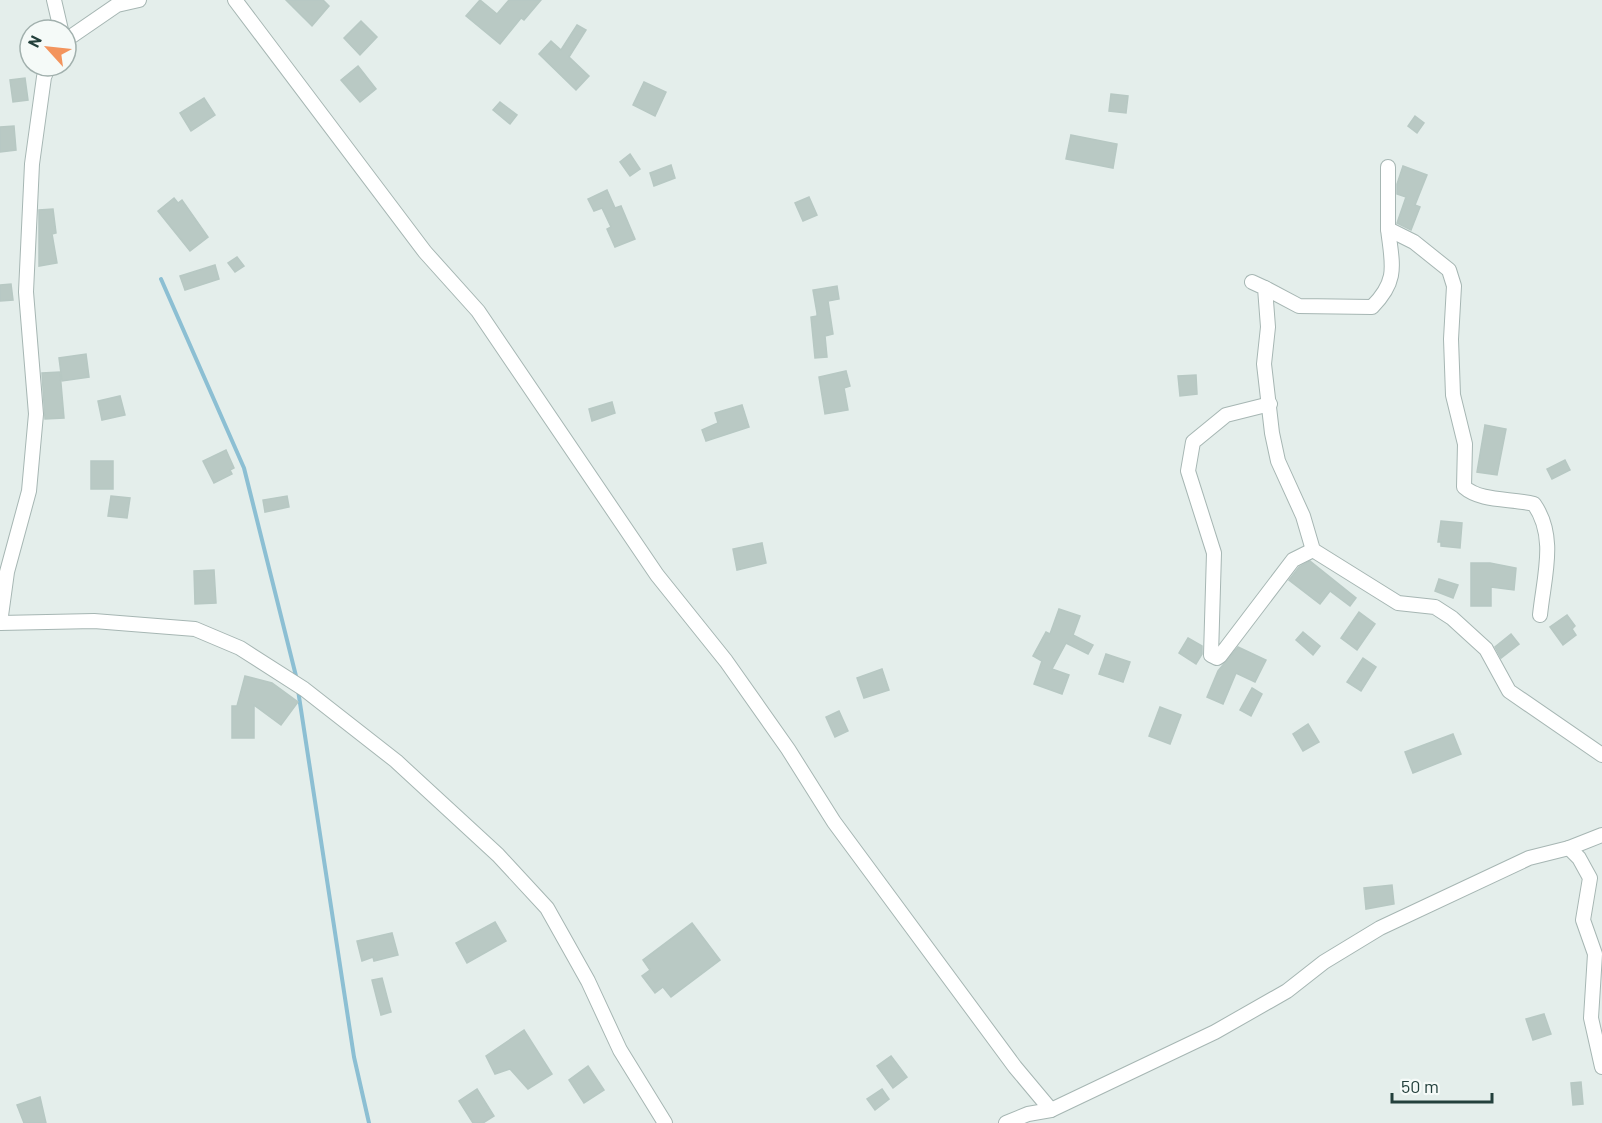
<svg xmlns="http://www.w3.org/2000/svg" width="1602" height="1123" font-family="Barlow,sans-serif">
	<rect width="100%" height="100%" fill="#e4eeeb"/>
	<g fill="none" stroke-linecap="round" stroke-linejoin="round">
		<g stroke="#8cbfd3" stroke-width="4">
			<polyline points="161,279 244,468 297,680"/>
			<polyline points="298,690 354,1057 369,1123"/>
		</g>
	</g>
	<g fill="#b9c9c4" stroke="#b7c8c3" stroke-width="1.5">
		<polygon points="286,0 323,0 329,6 312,26"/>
		<polygon points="480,0 497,14 509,0 541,0 524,20 521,18 500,44 466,16"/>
		<polygon points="361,21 377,37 360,55 344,38"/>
		<polygon points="577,25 586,30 569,57 589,76 576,90 539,54 551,41 561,50"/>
		<polygon points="358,66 376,89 360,102 341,80"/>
		<polygon points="25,78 28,100 13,102 10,80"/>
		<polygon points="644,82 666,92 655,116 633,105"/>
		<polygon points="1111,94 1128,96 1126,113 1109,111"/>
		<polygon points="204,98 215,115 191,131 180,113"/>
		<polygon points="500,102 517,115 510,124 493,110"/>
		<polygon points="1415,116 1424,123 1417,133 1408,126"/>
		<polygon points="14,126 16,150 0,152 0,127"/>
		<polygon points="1071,135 1117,144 1113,168 1066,159"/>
		<polygon points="630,154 640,169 630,176 620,162"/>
		<polygon points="671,165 675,178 654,186 650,173"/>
		<polygon points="1403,166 1427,175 1415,205 1420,207 1411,230 1397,223 1406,197 1397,194 1397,184"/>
		<polygon points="607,190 615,208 621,206 635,239 615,247 607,229 611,227 602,208 594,211 588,199"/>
		<polygon points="809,197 817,215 803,221 795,203"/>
		<polygon points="174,198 178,203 182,200 208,237 190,251 158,211"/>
		<polygon points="53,209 56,233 52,234 57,263 39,266 39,210"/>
		<polygon points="237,257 244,266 235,272 228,263"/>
		<polygon points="215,265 219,279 185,290 180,276"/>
		<polygon points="11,284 13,300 0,301 0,285"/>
		<polygon points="837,286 839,299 828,301 833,334 825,336 827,357 815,358 811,317 817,316 817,313 813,290"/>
		<polygon points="86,354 89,377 62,381 59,358"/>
		<polygon points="846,371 850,386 844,388 848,410 825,414 819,377"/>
		<polygon points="60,372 64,418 45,419 42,373"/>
		<polygon points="1196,375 1197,394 1180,396 1178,376"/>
		<polygon points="120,396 125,415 102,420 98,401"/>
		<polygon points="612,402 615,413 592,421 589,409"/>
		<polygon points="742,405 749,427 706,441 702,430 718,423 715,413"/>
		<polygon points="1485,425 1506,429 1497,475 1477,472"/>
		<polygon points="226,450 234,468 230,470 232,474 214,483 203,461"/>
		<polygon points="1565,460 1570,470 1552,479 1547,469"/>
		<rect x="91" y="461" width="22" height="28"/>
		<polygon points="111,496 130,498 127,518 108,516"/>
		<polygon points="287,496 289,507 265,512 263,500"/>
		<polygon points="1441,521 1462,523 1460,548 1441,546 1441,542 1438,542"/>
		<polygon points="762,543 766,563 737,570 733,549"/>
		<polygon points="1310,561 1356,598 1350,606 1330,591 1320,604 1289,580 1299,567"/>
		<polygon points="1471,563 1490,563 1516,568 1514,590 1491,587 1491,606 1471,606"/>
		<polygon points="214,570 216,603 195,604 194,571"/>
		<polygon points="1439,579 1458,585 1453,598 1435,591"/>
		<polygon points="1059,609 1080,616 1073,635 1093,645 1088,654 1066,643 1052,669 1069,675 1062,694 1034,684 1042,661 1033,656 1046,632 1050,634"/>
		<polygon points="1359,612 1375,624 1357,650 1341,638"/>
		<polygon points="1567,615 1575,626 1572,629 1576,635 1563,645 1550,627"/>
		<polygon points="1303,632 1320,646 1313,655 1296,640"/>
		<polygon points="1511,634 1519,644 1501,658 1495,647"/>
		<polygon points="1188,638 1202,646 1202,654 1196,664 1179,653"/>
		<polygon points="1238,647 1266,660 1255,682 1236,673 1223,704 1207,697 1218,671"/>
		<polygon points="1106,654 1130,662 1123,682 1099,674"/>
		<polygon points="1363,658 1376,667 1361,691 1347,682"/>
		<polygon points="882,669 889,690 864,698 857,678"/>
		<polygon points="245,676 272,683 298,702 281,725 254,705 254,738 232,738 232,706 237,706"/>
		<polygon points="1252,688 1262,694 1251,716 1240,710"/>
		<polygon points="1160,707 1181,715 1170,744 1149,736"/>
		<polygon points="839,711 848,731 835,737 826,717"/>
		<polygon points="1308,724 1319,742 1303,751 1293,734"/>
		<polygon points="1453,734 1461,754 1413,773 1405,752"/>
		<polygon points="1392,885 1394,904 1366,909 1364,888"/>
		<polygon points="495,922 506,941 467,963 456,943"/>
		<polygon points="692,923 720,960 671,997 663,987 655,993 642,976 650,970 643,960"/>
		<polygon points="392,933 398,955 374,961 373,957 362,961 357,941"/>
		<polygon points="382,978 391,1012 381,1015 372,980"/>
		<polygon points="1544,1014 1551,1034 1533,1040 1526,1019"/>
		<polygon points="524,1030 552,1074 528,1089 510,1069 495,1074 486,1056"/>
		<polygon points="891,1056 907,1077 893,1088 877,1066"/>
		<polygon points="588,1066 604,1090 584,1103 569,1080"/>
		<polygon points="1581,1082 1583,1104 1573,1105 1571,1083"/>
		<polygon points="477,1089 494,1116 483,1123 473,1123 459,1101"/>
		<polygon points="882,1089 889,1099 875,1110 867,1099"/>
		<polygon points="40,1097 46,1123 24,1123 17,1105"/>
	</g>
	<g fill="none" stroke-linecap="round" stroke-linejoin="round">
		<g stroke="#a6b6b3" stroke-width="16">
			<g id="minor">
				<polyline points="54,0 61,30"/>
				<polyline points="235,0 425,252 478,311 657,575 726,661 788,749 834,822 1015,1067 1051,1110"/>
				<polyline points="66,40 117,5 139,0"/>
				<path d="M1388 167V229L1414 242 1449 270 1454 286 1451 339 1453 395 1465 444 1464 487C1481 502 1511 498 1534 504 1557 537 1544 576 1540 615"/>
				<polyline points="1252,282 1265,288 1268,327 1264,364 1272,433 1278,461 1303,516 1313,550 1398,603 1435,607 1452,618 1486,649 1509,691 1602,755"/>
				<path d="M1265 288 1299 306 1372 307C1399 280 1392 264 1388 229"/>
				<polyline points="1270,404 1226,415 1193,442 1188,471 1214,553 1211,655 1217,658 1220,656 1293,560 1313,550"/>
				<polyline points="0,623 94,621 195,629 240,648 304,689 396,761 498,855 547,908 588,981 620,1050 665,1123"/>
				<polyline points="0,623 7,572 29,491 36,414 26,292 32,164 44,77 49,66"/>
				<polyline points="1569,848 1579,858 1590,878 1583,920 1595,954 1591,1018 1602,1067"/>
				<polyline points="1006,1123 1028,1114 1051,1110 1215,1032 1287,991 1324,962 1380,928 1529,858 1569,848 1602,835"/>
			</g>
		</g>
		<use href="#minor" stroke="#fff" stroke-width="14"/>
	</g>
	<g transform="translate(48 48) rotate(297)"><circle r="28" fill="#f5faf8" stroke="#a1b0ad" stroke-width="1.5"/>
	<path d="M0-4.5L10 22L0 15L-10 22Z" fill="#f3945d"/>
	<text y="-9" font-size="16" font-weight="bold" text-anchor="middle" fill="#23403c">N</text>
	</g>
	<path d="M1392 1093v9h100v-9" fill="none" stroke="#23403c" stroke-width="3"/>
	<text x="1401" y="1093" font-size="18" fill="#23403c" stroke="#f5faf8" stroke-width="4.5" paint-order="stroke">50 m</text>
</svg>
